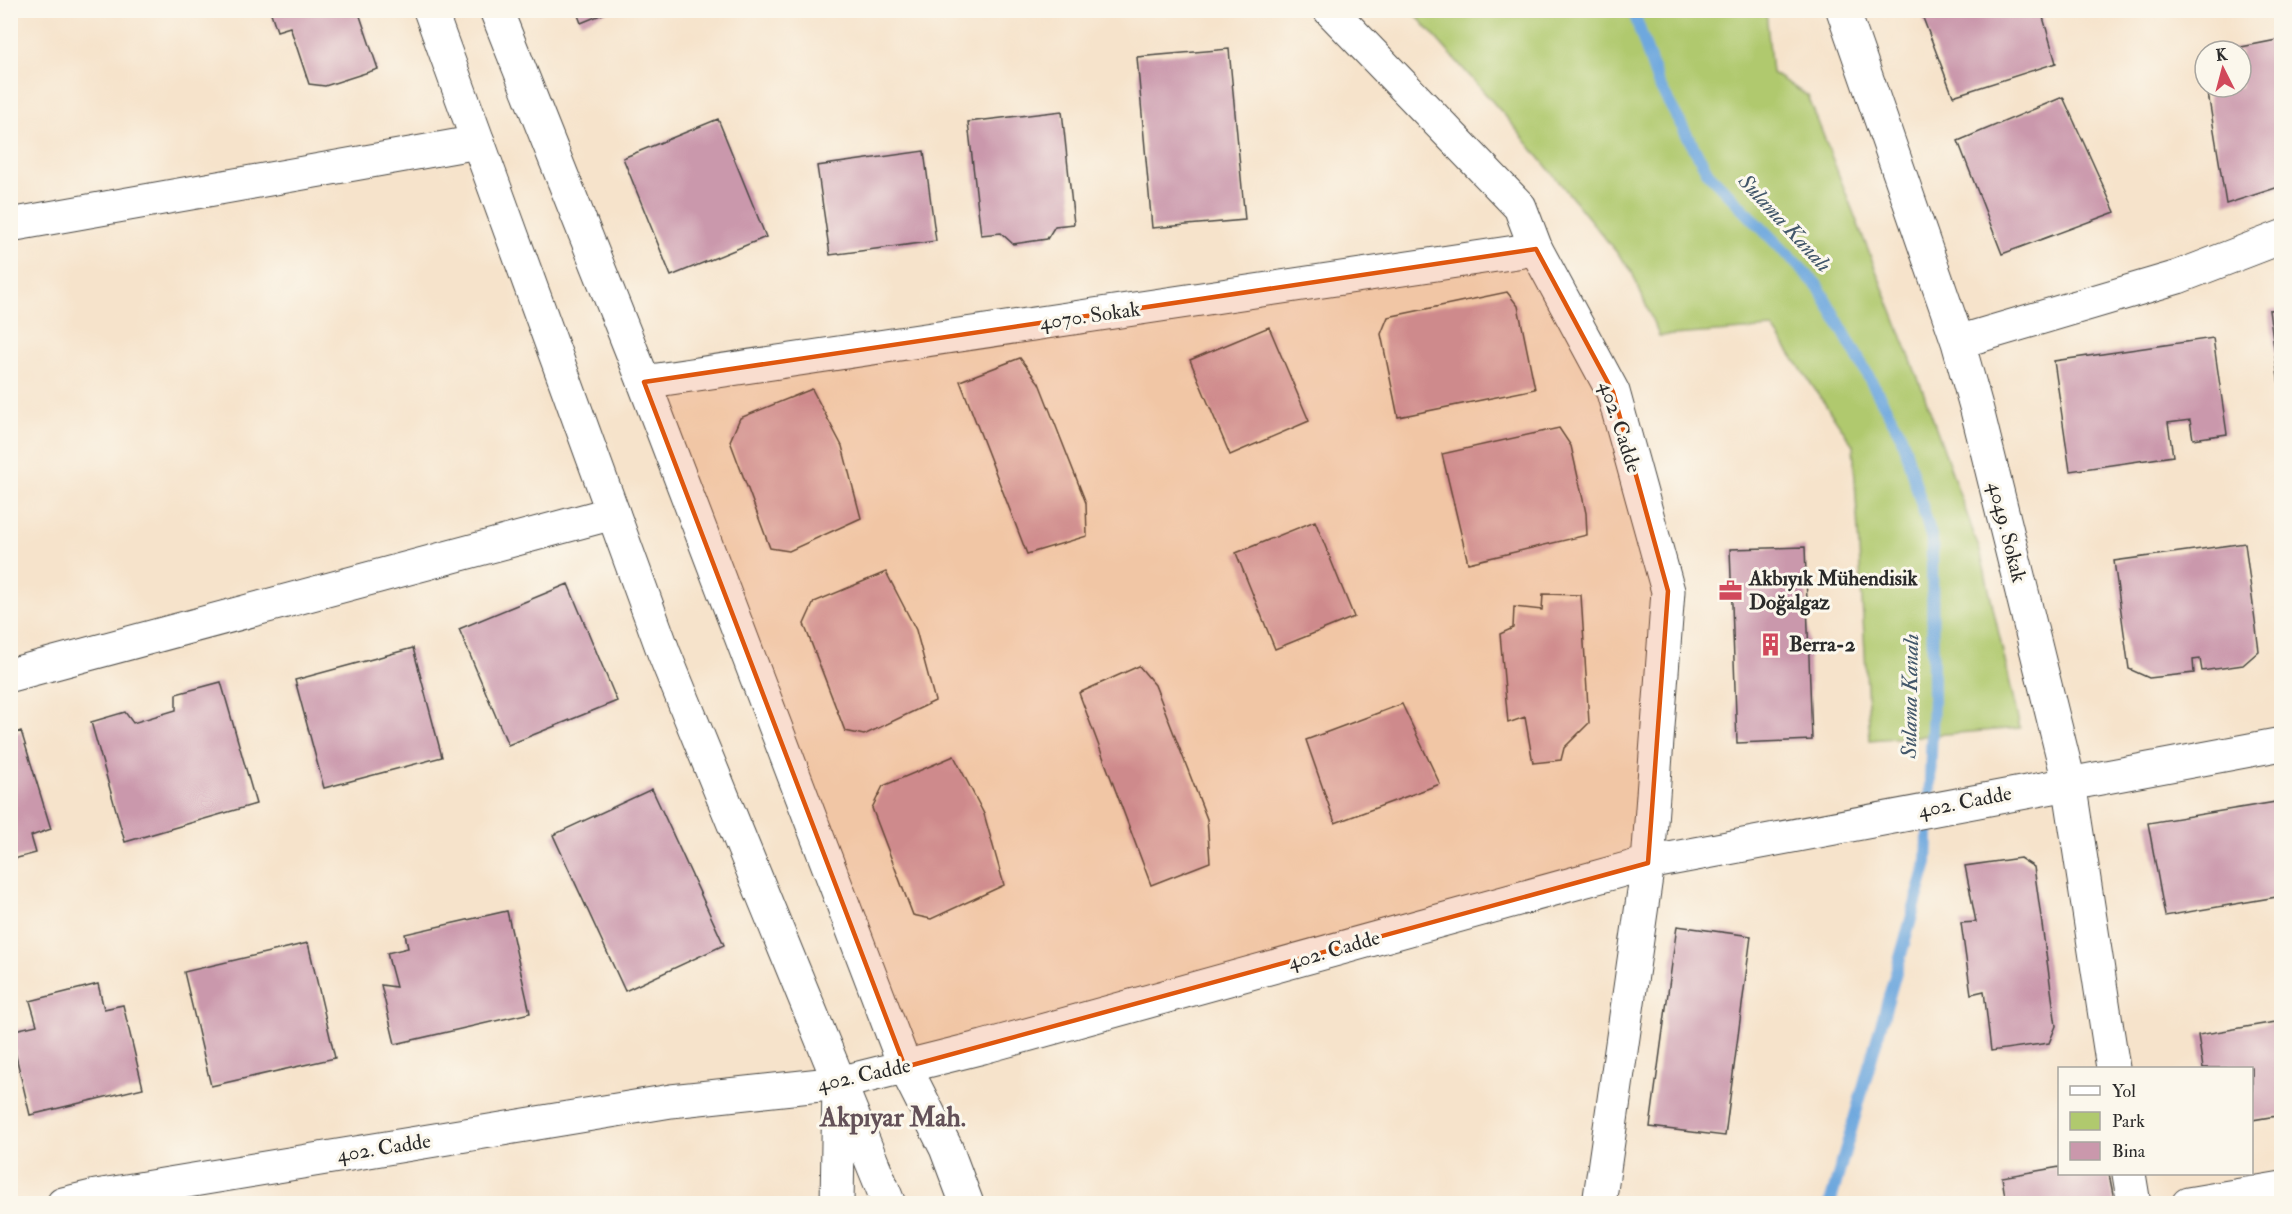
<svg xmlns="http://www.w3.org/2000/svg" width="2292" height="1214" font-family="'IM FELL Double Pica',serif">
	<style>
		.green { fill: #b0c96e; stroke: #6e7a4c; stroke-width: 1.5 }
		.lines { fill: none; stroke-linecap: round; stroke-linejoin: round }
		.stream { stroke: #6ea8de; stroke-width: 12 }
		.building { fill: #ca98ac }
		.street-casing { stroke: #494743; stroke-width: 35 }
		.secondary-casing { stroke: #494743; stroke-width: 35 }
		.street { stroke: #fff; stroke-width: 33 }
		.secondary { stroke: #fff; stroke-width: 33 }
		.marked { fill: #df570e; fill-opacity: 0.2; stroke: #df570e; stroke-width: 4.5; stroke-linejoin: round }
		.labels { text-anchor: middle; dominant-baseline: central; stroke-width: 6; stroke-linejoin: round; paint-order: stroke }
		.street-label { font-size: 21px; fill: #2b2b2b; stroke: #fbf7ec }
		.poi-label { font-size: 21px; font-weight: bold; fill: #2b2b2b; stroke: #fbf7ec; text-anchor: start }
		.water-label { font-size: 22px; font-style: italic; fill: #42576a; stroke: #fbf7ec }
		.district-label { font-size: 27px; font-weight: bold; fill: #635158; stroke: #fbf7ec }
	</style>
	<rect width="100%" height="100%" fill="#fbf7ec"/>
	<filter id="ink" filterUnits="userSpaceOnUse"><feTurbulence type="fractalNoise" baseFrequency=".0167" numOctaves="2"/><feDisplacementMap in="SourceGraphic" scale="12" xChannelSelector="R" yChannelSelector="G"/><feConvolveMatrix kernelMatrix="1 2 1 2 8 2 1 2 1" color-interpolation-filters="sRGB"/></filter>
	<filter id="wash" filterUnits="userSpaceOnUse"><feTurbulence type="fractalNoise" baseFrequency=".008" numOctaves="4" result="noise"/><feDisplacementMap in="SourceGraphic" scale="24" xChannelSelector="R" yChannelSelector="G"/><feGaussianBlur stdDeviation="1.35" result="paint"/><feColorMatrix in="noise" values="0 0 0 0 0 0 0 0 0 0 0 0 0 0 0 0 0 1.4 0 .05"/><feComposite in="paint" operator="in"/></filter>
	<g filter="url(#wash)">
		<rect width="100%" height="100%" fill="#f6e3cb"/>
		<!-- green -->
		<path class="green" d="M 1412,11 L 1766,11 L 1772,73 L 1808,96 L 1923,391 L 1981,554 L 2020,728 L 1870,740 L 1853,445 L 1773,328 L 1659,336 L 1631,270 L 1507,118 Z"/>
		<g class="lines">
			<!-- stream -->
			<path class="stream" d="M 1633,10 L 1658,83 L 1708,173 L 1818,286 L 1901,435 L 1932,539 L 1933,700 L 1927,863 L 1830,1204"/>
		</g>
		<g id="blocks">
			<!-- building -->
			<path class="building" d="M 270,10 L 358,10 L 378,69 L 325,86 L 309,84 L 290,27 L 277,31 Z
				M 576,10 L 610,10 L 610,11 L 581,23 Z
				M 1920,10 L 2041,10 L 2056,63 L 1953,96 Z
				M 2282,39 L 2282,186 L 2226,204 L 2207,87 L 2241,87 L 2241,51 L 2226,50 Z
				M 1229,49 L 1245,220 L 1152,228 L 1137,57 Z
				M 2063,97 L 2115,212 L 2002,254 L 1958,141 Z
				M 1062,111 L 1074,224 L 1055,226 L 1047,239 L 1013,244 L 1001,233 L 981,235 L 968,122 Z
				M 718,119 L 766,237 L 671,276 L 623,158 Z
				M 924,151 L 936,241 L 830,255 L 817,166 Z
				M 1507,292 L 1518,306 L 1535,389 L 1398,417 L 1381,334 L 1388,317 Z
				M 2282,309 L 2282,393 L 2280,393 L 2269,310 Z
				M 1269,327 L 1309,421 L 1230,455 L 1190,360 Z
				M 2213,338 L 2227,434 L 2193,439 L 2190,420 L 2168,423 L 2173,456 L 2070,471 L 2054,361 Z
				M 1020,358 L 1039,383 L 1086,503 L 1087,536 L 1027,554 L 960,381 Z
				M 812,389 L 842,446 L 861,518 L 789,551 L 770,548 L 730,441 L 740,418 Z
				M 1559,428 L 1571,446 L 1586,513 L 1587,535 L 1468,563 L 1442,454 Z
				M 1315,521 L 1354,617 L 1275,649 L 1236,553 Z
				M 2245,543 L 2259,651 L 2243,665 L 2202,671 L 2200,659 L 2193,660 L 2194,673 L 2149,678 L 2129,669 L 2114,561 Z
				M 1805,547 L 1812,740 L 1737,743 L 1730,549 Z
				M 886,572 L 916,630 L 935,701 L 864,735 L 845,731 L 804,624 L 814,602 Z
				M 568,584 L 617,701 L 508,745 L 459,629 Z
				M 1543,594 L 1581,595 L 1589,723 L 1564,748 L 1561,760 L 1533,763 L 1525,717 L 1508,723 L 1500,634 L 1513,628 L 1514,607 L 1542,610 Z
				M 413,648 L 442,757 L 324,788 L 295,680 Z
				M 1139,666 L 1155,685 L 1207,819 L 1210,862 L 1151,885 L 1079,693 Z
				M 221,682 L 256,804 L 125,842 L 91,722 L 125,712 L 133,723 L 176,710 L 176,694 Z
				M 1402,704 L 1440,784 L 1335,823 L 1306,740 Z
				M 21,731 L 51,829 L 31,836 L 36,853 L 10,860 L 10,735 Z
				M 954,756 L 984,814 L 1004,885 L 931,919 L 913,915 L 872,808 L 883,786 Z
				M 652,789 L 724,945 L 625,991 L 553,835 Z
				M 2282,801 L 2282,896 L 2165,916 L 2148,823 Z
				M 2020,858 L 2034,867 L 2056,1026 L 2049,1043 L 1991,1051 L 1984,991 L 1971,994 L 1961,923 L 1976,922 L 1965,866 Z
				M 507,911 L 530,1013 L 395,1044 L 381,985 L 396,987 L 387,953 L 408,948 L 405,934 Z
				M 1677,926 L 1751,936 L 1725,1136 L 1650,1127 Z
				M 308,943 L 335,1058 L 211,1086 L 184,972 Z
				M 98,984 L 104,1009 L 123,1005 L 143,1088 L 30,1115 L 10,1031 L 37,1025 L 30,1001 Z
				M 2282,1021 L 2282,1115 L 2252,1120 L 2252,1068 L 2203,1068 L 2198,1035 Z
				M 2060,1167 L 2060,1174 L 2109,1174 L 2115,1204 L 2006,1204 L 2002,1177 Z"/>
		</g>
	</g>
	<g filter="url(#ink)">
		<use href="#blocks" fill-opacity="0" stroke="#494743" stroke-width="1.5"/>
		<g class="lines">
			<defs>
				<path id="street" d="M 1843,10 L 1958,342 L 1977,410 L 2069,782 L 2113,1068
					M 10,225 L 478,142
					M 1958,342 L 2178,277 L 2282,237
					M 644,382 L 1536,249
					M 10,675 L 613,513
					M 2129,1174 L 2134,1204
					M 837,1204 L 839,1083
					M 2188,1204 L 2282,1188"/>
				<path id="secondary" d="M 430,10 L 664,653 L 889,1204
					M 496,10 L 644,382 L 905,1067 L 946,1148 L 967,1204
					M 1330,10 L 1520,207 L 1536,249 L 1613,392 L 1668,591 L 1648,863 L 1599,1204
					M 63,1204 L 96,1196 L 671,1101 L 839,1083 L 983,1047 L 1648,863 L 2282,744"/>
			</defs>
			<!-- street casing -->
			<use href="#street" class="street-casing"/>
			<!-- secondary casing -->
			<use href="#secondary" class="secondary-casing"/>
			<!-- street -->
			<use href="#street" class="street"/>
			<!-- secondary -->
			<use href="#secondary" class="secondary"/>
		</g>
	</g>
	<!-- marked area -->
	<path class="marked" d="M 1536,249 L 1613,392 L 1668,591 L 1648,863 L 905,1067 L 644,382 Z"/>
	<!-- icons -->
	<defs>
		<symbol id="office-bare" viewBox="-9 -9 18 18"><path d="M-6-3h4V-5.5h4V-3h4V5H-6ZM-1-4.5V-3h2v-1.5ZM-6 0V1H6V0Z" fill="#d1495b" stroke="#fbf7ec" stroke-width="2.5" paint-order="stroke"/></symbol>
		<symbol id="building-bare" viewBox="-9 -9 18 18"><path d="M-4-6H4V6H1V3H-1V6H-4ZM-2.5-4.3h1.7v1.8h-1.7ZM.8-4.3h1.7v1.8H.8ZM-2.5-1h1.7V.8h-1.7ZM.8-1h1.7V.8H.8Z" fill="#d1495b" stroke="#fbf7ec" stroke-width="2.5" paint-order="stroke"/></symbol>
	</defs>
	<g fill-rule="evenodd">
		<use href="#office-bare" x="1714" y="574" width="33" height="33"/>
		<use href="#building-bare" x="1754" y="628" width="33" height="33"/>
	</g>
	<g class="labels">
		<!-- street labels -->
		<g class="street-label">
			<text transform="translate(1090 316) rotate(-8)">4070. Sokak</text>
			<text transform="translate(1620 427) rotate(72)">402. Cadde</text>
			<text transform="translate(2007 532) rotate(76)">4049. Sokak</text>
			<text transform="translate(1965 802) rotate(-11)">402. Cadde</text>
			<text transform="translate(1334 950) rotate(-16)">402. Cadde</text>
			<text transform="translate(864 1075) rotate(-12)">402. Cadde</text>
			<text transform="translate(384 1148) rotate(-9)">402. Cadde</text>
		</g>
		<!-- poi labels -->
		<g class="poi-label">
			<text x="1749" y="578">Akbıyık Mühendisik<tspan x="1749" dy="24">Doğalgaz</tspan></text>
			<text x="1789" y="644">Berra-2</text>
		</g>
		<!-- water labels -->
		<g class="water-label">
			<text transform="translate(1785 223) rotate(47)">Sulama Kanalı</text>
			<text transform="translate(1910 696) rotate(-89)">Sulama Kanalı</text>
		</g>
		<!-- district labels -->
		<g class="district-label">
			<text x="893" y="1117">Akpıyar Mah.</text>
		</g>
	</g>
	<!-- margin -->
	<rect width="2292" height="1214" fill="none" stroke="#fbf7ec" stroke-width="36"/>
	<!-- legend -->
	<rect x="2058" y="1067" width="195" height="108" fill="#fbf7ec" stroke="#a8a59f" stroke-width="1.5"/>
	<rect x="2070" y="1086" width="30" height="9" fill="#ffffff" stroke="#a8a59f" stroke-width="1.5"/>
	<text x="2112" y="1097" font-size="18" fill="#2b2b2b">Yol</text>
	<rect x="2070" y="1112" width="30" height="18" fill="#b0c96e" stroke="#a8a59f" stroke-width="1.5"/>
	<text x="2112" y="1127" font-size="18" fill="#2b2b2b">Park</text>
	<rect x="2070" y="1142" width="30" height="18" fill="#ca98ac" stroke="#a8a59f" stroke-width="1.5"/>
	<text x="2112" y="1157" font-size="18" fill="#2b2b2b">Bina</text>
	<!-- north arrow -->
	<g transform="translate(2223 69) rotate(354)"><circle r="28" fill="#fbf7ec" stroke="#a8a59f" stroke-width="1.5"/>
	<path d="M0-4.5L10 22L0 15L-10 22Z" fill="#d1495b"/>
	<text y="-9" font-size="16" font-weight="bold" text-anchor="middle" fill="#2b2b2b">K</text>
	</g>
</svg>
